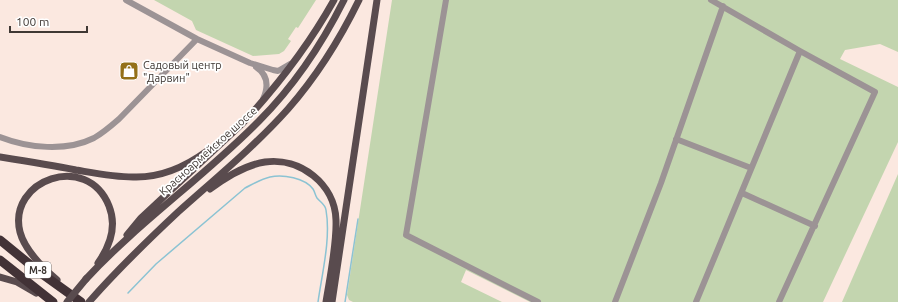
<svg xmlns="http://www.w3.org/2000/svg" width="898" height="302" font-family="Ubuntu,sans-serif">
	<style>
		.green { fill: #c3d5af }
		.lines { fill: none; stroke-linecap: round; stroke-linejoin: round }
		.stream { stroke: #8bc3d3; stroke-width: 1.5 }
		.minor { stroke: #9c9395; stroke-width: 6 }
		.major { stroke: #594b4e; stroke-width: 7 }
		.highway { stroke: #423236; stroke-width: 9 }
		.major-bridge { stroke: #594b4e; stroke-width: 7 }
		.labels { text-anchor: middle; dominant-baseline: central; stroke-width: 3.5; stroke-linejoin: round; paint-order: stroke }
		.shield { fill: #fff; stroke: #797471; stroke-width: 1 }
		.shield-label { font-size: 10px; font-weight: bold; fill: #3f3834 }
		.poi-label { font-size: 11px; fill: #3f3834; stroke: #fff; text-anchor: start }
		.street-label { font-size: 11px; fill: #3f3834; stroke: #fff }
	</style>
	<rect width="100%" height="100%" fill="#fbe8e0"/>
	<!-- green -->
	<path class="green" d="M 154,0 L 316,0 L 298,28 L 296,27 L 288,39 L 291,41 L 284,51 L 279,54 L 253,56 L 196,30 L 192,21 Z
		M 392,0 L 898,0 L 898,52 L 880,44 L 845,50 L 840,59 L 898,87 L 898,142 L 823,302 L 530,302 L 466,270 L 461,282 L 502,302 L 353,302 L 349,300 L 347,295 Z
		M 898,174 L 898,302 L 842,302 Z"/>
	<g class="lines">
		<!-- stream -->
		<path class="stream" d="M 128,293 L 156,264 L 245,188 C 253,184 261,179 270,177 C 283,174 305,178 313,189 C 315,192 315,195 317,198 C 320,202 325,204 326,210 C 331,238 322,274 318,302
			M 345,302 L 358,219"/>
		<!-- minor -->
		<path class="minor" d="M 126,0 L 197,39 L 250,63 L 273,70 L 278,71 L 290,64
			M 446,0 L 406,235 L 538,302
			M 711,0 L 800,51 L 875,92 L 779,302
			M 256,67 C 268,75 269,86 263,99
			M 0,137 C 28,148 66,152 94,138 C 103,133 111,126 119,119 L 197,39
			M 676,139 L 751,168
			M 742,193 L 815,226
			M 615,302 L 661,183 L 723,6
			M 696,302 L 800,51"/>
		<!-- major -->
		<path class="major" d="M 0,157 C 25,161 50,165 76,170 C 94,173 114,177 133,177 C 160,178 185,167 207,151
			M 210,189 C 226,177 245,165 265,162 C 300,157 335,184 336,220 C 337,244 330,277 326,302
			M 127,235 L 141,218 L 243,123 C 278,85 309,45 334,0
			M 0,277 L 17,282 L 36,293
			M 86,279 C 139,222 204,177 259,121 C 294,86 322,44 344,0
			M 57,280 C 43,268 25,251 20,232 C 7,180 87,151 109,206 C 117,226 110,246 98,263
			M 89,302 C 117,270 147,241 178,212 C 216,178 255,146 288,109 C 317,76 340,39 359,0
			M 332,302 L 377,0"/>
		<!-- highway -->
		<path class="highway" d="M 0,240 L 38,271 L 81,302
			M 0,260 L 53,302"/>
		<!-- major-bridge -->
		<path class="major-bridge" d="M 67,302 L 86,279"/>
	</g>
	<!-- icons -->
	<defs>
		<symbol id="shop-square" viewBox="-11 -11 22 22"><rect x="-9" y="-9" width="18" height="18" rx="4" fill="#947018" stroke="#fff"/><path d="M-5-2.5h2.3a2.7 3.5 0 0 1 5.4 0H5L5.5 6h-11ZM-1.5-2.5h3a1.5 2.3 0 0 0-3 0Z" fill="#fff"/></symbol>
	</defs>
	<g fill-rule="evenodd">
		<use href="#shop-square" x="118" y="60" width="22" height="22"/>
	</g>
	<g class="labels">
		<!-- shield labels -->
		<rect class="shield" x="25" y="262" width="26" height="16" rx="3"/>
		<g class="shield-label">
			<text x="38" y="270">М-8</text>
		</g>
		<!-- poi labels -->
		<g class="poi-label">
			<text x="143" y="65">Садовый центр<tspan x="143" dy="13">"Дарвин"</tspan></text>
		</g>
		<!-- street labels -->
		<g class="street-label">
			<text transform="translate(208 151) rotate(-42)">Красноармейское шоссе</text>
		</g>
	</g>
	<!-- scale -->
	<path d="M10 26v6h77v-6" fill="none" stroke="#3f3834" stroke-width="2"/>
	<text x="16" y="26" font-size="12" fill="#3f3834" stroke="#ffffff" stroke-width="3" paint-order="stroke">100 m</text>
</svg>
